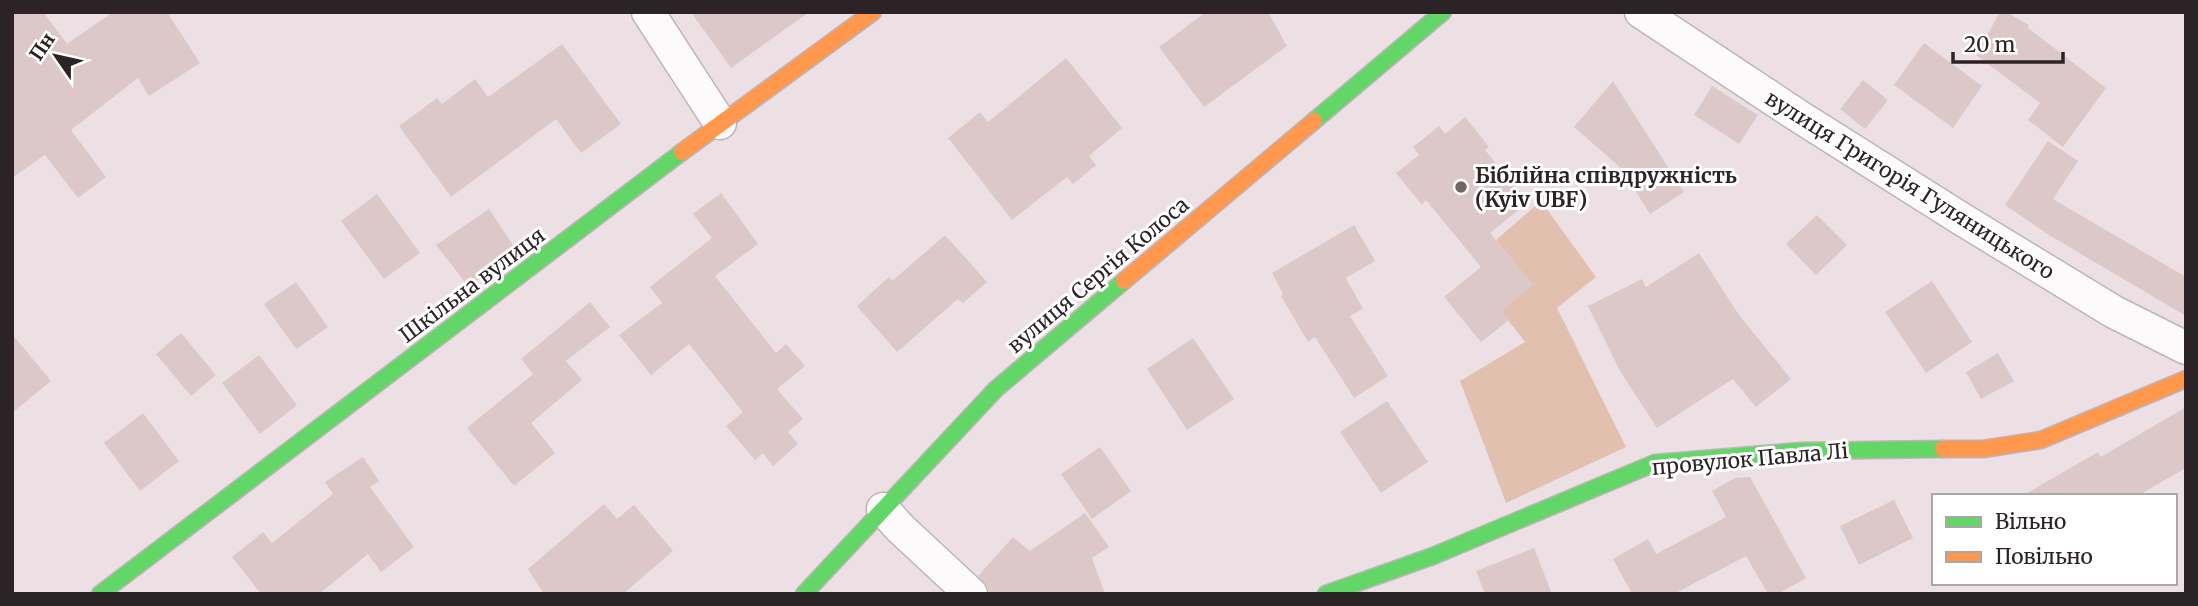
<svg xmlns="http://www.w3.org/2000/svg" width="2198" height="606" font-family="Merriweather,serif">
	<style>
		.green { fill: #e2c0af }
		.building { fill: #dcc8c8 }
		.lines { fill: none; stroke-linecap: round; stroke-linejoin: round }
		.street-casing { stroke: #beb4b7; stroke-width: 35 }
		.fast-casing { stroke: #beb4b7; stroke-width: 19 }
		.slow-casing { stroke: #beb4b7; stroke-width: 19 }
		.street { stroke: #fcfafb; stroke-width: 32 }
		.fast { stroke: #63d668; stroke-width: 16 }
		.slow { stroke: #ff974d; stroke-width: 16 }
		.poi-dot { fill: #706568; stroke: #fff; stroke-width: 2.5 }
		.labels { text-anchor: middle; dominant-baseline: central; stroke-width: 6; stroke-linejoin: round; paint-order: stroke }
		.poi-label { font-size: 21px; font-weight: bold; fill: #2c2326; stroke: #fff; text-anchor: start }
		.street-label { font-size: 21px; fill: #2c2326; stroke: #fff }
	</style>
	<rect width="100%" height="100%" fill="#ede0e4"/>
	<!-- green -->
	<path class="green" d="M 1541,201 L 1596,277 L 1557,308 L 1626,447 L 1506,503 L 1460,381 L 1525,342 L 1501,311 L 1532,284 L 1496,240 Z"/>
	<!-- building -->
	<path class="building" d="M 12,12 L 43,12 L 67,44 L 113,12 L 167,12 L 200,63 L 149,96 L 138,78 L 71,130 L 106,177 L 78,198 L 45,155 L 12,178 Z
		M 691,12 L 809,12 L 731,68 Z
		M 1206,12 L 1268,12 L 1287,46 L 1204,107 L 1159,47 Z
		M 2000,12 L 2006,12 L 2029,25 L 2028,28 L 2106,88 L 2063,147 L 2028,120 L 2040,103 L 1976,55 Z
		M 1924,43 L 1982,86 L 1953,128 L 1894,85 Z
		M 562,44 L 621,124 L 581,153 L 556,119 L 451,197 L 399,126 L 437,98 L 442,104 L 475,79 L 488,97 Z
		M 1066,58 L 1122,128 L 1089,156 L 1096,165 L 1073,184 L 1067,177 L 1012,220 L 948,138 L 980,112 L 988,122 Z
		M 1863,80 L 1888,100 L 1865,129 L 1840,109 Z
		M 1613,81 L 1684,192 L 1650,214 L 1621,168 L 1574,127 Z
		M 1712,86 L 1758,115 L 1739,144 L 1694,115 Z
		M 1465,117 L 1489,147 L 1485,150 L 1528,202 L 1490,233 L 1533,285 L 1501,311 L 1509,320 L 1481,342 L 1444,297 L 1481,267 L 1426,200 L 1422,205 L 1396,173 L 1419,155 L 1413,147 L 1439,126 L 1445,134 Z
		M 2048,141 L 2078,161 L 2053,199 L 2186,277 L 2186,316 L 2049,235 L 2005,205 Z
		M 721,193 L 758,244 L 715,276 L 776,353 L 786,344 L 805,366 L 777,389 L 803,419 L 788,432 L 798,444 L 773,466 L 763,453 L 755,460 L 726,426 L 743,412 L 689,344 L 651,375 L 619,335 L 662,303 L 650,287 L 712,238 L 693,214 Z
		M 377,194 L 420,253 L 384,279 L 341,221 Z
		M 489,209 L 515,248 L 494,262 L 497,265 L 469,287 L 436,245 Z
		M 1817,215 L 1847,245 L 1816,275 L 1786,244 Z
		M 1354,225 L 1375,261 L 1346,278 L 1363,309 L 1350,316 L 1388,376 L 1354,398 L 1315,337 L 1308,342 L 1281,296 L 1283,294 L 1272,273 Z
		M 945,235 L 987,282 L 963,303 L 958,299 L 897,352 L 857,306 L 889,277 L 892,281 Z
		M 1699,253 L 1739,315 L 1791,379 L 1756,407 L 1733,379 L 1657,428 L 1620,371 L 1588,306 L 1642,279 L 1646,287 Z
		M 1932,281 L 1972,342 L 1926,373 L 1885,312 Z
		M 296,282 L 328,327 L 296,349 L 264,304 Z
		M 590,302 L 610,327 L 566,361 L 582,380 L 531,423 L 555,453 L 514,486 L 467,428 L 533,374 L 521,359 Z
		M 181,333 L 216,375 L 191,396 L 156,354 Z
		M 12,334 L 51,381 L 12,413 Z
		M 1193,338 L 1234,399 L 1187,430 L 1147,369 Z
		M 1998,353 L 2014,381 L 1981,399 L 1966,372 Z
		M 259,355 L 297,405 L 260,434 L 222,383 Z
		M 1387,401 L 1428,462 L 1381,493 L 1340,432 Z
		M 2186,407 L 2186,468 L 2137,496 L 2022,496 L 2098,452 L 2101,457 Z
		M 143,413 L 179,461 L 140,491 L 104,443 Z
		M 1100,447 L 1131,491 L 1092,519 L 1061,474 Z
		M 363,457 L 379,481 L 370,487 L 414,547 L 381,572 L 368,554 L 319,594 L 261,594 L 232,557 L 263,532 L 272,543 L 333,494 L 325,482 Z
		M 1750,477 L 1806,578 L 1778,594 L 1768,594 L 1746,556 L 1674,594 L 1632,594 L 1613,559 L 1648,539 L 1656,554 L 1726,517 L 1712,491 L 1735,478 Z
		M 1894,500 L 1913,538 L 1859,565 L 1840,526 Z
		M 604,504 L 617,519 L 634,505 L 673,551 L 623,594 L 544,594 L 528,569 Z
		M 1085,513 L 1109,547 L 1092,558 L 1105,594 L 989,594 L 988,588 L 978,576 L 1013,537 L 1030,551 Z
		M 1534,548 L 1552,594 L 1485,594 L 1476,571 Z"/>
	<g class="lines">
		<defs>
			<path id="street" d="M 648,12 L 720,123
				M 1641,12 L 1800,117 L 1960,218 L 2114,312 L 2186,348
				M 883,509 L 900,528 L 971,594"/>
			<path id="fast" d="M 1314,121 L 1443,12
				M 100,594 L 682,152
				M 804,594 L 996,389 L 1124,281
				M 1326,594 L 1433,556 L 1655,463 L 1801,451 L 1943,449"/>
			<path id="slow" d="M 682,152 L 873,12
				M 1124,281 L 1314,121
				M 1943,449 L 1983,449 L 2041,440 L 2186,379"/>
		</defs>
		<!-- street casing -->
		<use href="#street" class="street-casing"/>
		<!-- fast casing -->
		<use href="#fast" class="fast-casing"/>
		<!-- slow casing -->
		<use href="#slow" class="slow-casing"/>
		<!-- street -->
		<use href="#street" class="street"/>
		<!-- fast -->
		<use href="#fast" class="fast"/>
		<!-- slow -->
		<use href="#slow" class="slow"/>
	</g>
	<!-- markers -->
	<circle class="poi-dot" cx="1461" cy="187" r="7"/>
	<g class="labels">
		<!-- poi labels -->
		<g class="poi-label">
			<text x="1475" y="175">Біблійна співдружність<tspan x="1475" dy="24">(Kyiv UBF)</tspan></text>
		</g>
		<!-- street labels -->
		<g class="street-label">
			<text transform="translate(1910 185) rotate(32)">вулиця Григорія Гуляницького</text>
			<text transform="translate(1098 275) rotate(-40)">вулиця Сергія Колоса</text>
			<text transform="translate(472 285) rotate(-37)">Шкільна вулиця</text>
			<text transform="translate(1750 459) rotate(-5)">провулок Павла Лі</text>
		</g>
	</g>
	<!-- border -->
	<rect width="2198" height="606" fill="none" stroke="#2c2326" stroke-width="28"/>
	<!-- legend -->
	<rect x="1932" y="494" width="245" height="91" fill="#ffffff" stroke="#aba7a8" stroke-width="2"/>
	<rect x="1946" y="517" width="35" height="10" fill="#63d668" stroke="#aba7a8" stroke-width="2"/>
	<text x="1995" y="529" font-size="21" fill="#2c2326">Вільно</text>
	<rect x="1946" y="552" width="35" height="10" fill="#ff974d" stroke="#aba7a8" stroke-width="2"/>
	<text x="1995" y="564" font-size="21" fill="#2c2326">Повільно</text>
	<!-- north arrow -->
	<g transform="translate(56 56) rotate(304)" stroke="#ffffff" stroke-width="5" paint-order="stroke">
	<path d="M0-5L12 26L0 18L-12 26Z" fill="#2c2326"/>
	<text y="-10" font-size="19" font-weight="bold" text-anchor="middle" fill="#2c2326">Пн</text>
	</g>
	<!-- scale -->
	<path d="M1953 52v10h110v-10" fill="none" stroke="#2c2326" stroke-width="3.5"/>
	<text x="1964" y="52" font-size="21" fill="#2c2326" stroke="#ffffff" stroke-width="5" paint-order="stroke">20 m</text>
</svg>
